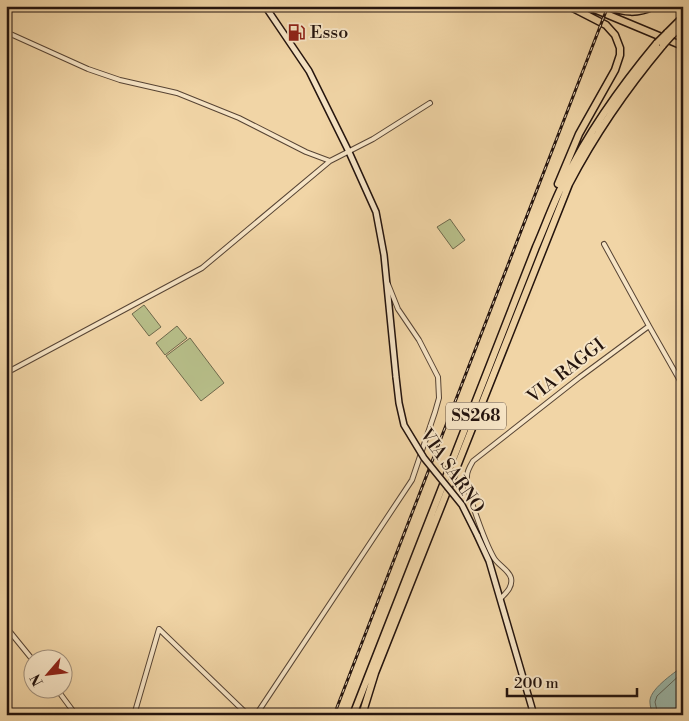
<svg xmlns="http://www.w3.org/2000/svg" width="689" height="721" font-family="'Libre Bodoni',serif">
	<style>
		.green { fill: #b7be89; stroke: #6e694c }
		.water { fill: #9bb8aa; stroke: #6b766c }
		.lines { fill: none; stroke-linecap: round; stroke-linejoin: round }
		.shore { stroke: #60665c; stroke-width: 1 }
		.street-casing { stroke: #574434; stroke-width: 6 }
		.secondary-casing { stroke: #24140e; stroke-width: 8 }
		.highway-casing { stroke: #24140e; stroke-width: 9 }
		.street { stroke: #f6e4c5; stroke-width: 4 }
		.secondary { stroke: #f6e4c5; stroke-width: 5 }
		.highway { stroke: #f1d5a6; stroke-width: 6 }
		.rail-casing { stroke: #24140e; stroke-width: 3 }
		.rail { stroke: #f6e4c5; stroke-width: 1; stroke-dasharray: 4; stroke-linecap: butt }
		.secondary-bridge-casing { stroke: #24140e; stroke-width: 8; stroke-linecap: butt }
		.highway-bridge-casing { stroke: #24140e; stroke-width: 9; stroke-linecap: butt }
		.secondary-bridge { stroke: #f6e4c5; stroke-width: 5 }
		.highway-bridge { stroke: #f1d5a6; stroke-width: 6 }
		.labels { text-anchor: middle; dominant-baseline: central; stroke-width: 4; stroke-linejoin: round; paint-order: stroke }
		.shield { fill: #f6e4c5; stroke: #635245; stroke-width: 1 }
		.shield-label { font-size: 16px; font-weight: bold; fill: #24140e }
		.poi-label { font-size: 18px; fill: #24140e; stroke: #f6e4c5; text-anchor: start }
		.street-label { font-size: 18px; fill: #24140e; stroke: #f6e4c5 }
	</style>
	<rect width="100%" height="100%" fill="#f1d5a6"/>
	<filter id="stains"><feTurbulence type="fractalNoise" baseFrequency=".004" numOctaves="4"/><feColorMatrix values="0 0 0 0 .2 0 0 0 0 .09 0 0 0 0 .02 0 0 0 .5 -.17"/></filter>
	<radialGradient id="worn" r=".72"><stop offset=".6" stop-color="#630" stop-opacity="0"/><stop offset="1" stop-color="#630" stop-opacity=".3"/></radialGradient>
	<!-- green -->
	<path class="green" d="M 450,219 L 465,240 L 453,249 L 437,227 Z
		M 144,305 L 161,327 L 149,336 L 132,314 Z
		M 177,326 L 187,338 L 165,355 L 156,343 Z
		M 190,338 L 224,383 L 201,401 L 166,356 Z"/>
	<!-- water -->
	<path class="water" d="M 683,666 L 683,715 L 653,715 C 652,711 650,707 650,703 C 648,690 673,674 683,666 Z"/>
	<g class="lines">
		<!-- shore -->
		<path class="shore" d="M 658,715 L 655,702 L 657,696 L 683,672"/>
		<defs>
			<path id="street" d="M 6,32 L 88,69 L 120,80 L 177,93 L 239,118 L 306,152 L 330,161
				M 604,244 L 649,326
				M 6,373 L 202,268 L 330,161 L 373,139 L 430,103
				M 501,598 C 506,593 513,587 511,578 C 509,570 498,565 494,558 C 486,544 465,490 467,476 C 467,471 470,466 473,461 L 580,377 L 649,326 L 683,386
				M 6,627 L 32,659
				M 56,688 L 76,715
				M 134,715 L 159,629 L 248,715
				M 256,715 L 412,480 L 435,412 L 439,398 L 438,377 L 419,340 L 398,309 L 388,284"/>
			<path id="secondary" d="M 265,6 L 309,71 L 349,152 L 376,212 L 384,255 L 396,377
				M 477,535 L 489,561 L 534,715"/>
			<path id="highway" d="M 587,6 L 683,46
				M 608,6 C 624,13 638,14 654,6
				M 667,33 L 683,17
				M 672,35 L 683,25
				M 558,184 L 579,134 L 615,70 L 620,55 L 620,48 L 615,35 L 606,25 L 569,6
				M 353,715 L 536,247 C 546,224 554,201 565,180 C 589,131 622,85 657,43
				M 362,715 L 375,673 L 569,184 C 595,134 627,88 663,45"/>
		</defs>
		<!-- street casing -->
		<use href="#street" class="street-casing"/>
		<!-- secondary casing -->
		<use href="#secondary" class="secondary-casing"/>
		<!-- highway casing -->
		<use href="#highway" class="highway-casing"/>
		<!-- street -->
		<use href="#street" class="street"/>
		<!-- secondary -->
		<use href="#secondary" class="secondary"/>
		<!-- highway -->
		<use href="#highway" class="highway"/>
		<defs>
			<path id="rail" d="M 334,715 L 608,6"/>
		</defs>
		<!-- rail casing -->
		<use href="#rail" class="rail-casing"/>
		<!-- rail -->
		<use href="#rail" class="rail"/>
		<defs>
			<path id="secondary-bridge" d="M 396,377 L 399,403 L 404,425 L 424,458 L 462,505 L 477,535"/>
			<path id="highway-bridge" d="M 657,43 L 667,33
				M 663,45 L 672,35"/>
		</defs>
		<!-- secondary-bridge casing -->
		<use href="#secondary-bridge" class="secondary-bridge-casing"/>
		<!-- highway-bridge casing -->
		<use href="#highway-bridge" class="highway-bridge-casing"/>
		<!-- secondary-bridge -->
		<use href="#secondary-bridge" class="secondary-bridge"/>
		<!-- highway-bridge -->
		<use href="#highway-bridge" class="highway-bridge"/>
	</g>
	<!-- icons -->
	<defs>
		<symbol id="fuel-bare" viewBox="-9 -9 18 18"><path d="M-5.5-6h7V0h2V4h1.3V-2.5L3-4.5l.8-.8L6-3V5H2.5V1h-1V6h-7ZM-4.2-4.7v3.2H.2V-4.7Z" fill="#8f2418" stroke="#f6e4c5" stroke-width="2.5" paint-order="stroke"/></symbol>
	</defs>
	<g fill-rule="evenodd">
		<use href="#fuel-bare" x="284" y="20" width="25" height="25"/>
	</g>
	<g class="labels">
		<!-- shield labels -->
		<rect class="shield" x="446" y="402.5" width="60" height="27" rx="4"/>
		<g class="shield-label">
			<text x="476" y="416">SS268</text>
		</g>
		<!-- poi labels -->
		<g class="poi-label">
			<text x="310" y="32">Esso</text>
		</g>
		<!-- street labels -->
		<g class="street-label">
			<text transform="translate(566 371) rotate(-38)">VIA RAGGI</text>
			<text transform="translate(452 471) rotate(55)">VIA SARNO</text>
		</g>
	</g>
	<!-- margin -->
	<rect width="689" height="721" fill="none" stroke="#f1d5a6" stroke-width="25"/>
	<rect x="8" y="8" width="674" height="706" fill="none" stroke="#24140e" stroke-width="2.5"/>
	<rect x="12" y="12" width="664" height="696" fill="none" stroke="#24140e"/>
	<!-- north arrow -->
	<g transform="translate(48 674) rotate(242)"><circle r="24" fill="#f6e4c5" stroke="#a2917c"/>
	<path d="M0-4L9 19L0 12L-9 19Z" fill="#8f2418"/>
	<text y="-8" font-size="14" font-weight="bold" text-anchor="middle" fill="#24140e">N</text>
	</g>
	<!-- scale -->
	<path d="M507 688v8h130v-8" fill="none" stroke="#24140e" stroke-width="2.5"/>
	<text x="514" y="688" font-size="15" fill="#24140e" stroke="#f6e4c5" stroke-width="4" paint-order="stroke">200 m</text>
	<rect width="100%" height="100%" filter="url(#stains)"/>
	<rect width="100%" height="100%" fill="url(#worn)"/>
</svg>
